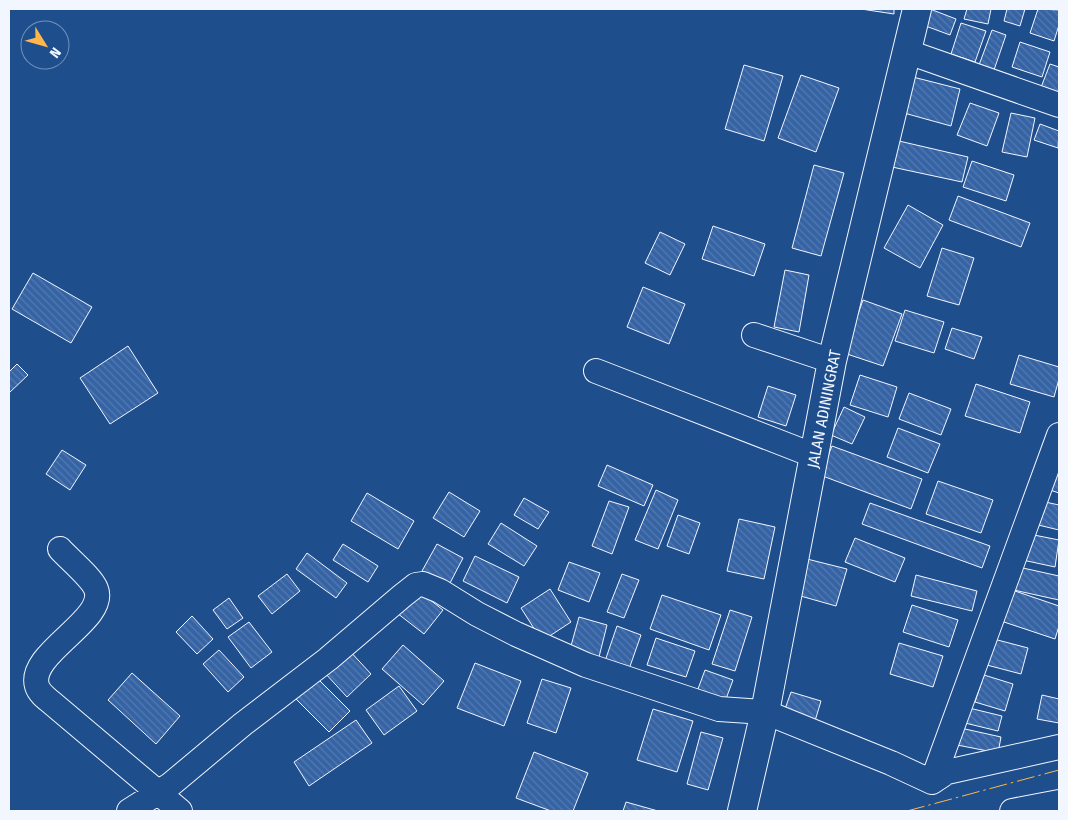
<svg xmlns="http://www.w3.org/2000/svg" width="1068" height="820" font-family="'Fira Sans Condensed',sans-serif">
	<style>
		.building { fill: url(#building-back-hatch); stroke: #f2f6ff }
		.lines { fill: none; stroke-linecap: round; stroke-linejoin: round }
		.minor-casing { stroke: #f2f6ff; stroke-width: 26 }
		.tertiary-casing { stroke: #f2f6ff; stroke-width: 30 }
		.minor { stroke: #1f4e8c; stroke-width: 24 }
		.tertiary { stroke: #1f4e8c; stroke-width: 28 }
		.power { stroke: #ffb74d; stroke-width: 1; stroke-dasharray: 18 4 2.5 4; stroke-linecap: butt }
		.labels { text-anchor: middle; dominant-baseline: central; stroke-width: 4; stroke-linejoin: round; paint-order: stroke }
		.street-label { font-size: 16px; fill: #f2f6ff; stroke: #1f4e8c }
	</style>
	<defs>
		<pattern id="building-back-hatch" width="6" height="6" patternUnits="userSpaceOnUse" patternTransform="scale(1.25)"><rect width="6" height="6" fill="#3563a3"/><path d="M-1 5l2 2M0 0l6 6M5-1l2 2" fill="none" stroke="#537ab1"/></pattern>
	</defs>
	<rect width="100%" height="100%" fill="#1f4e8c"/>
	<!-- building -->
	<path class="building" d="M 861,9 L 894,9 L 894,14 Z
		M 930,9 L 956,19 L 950,35 L 923,25 Z
		M 967,9 L 991,9 L 988,24 L 964,19 Z
		M 1007,9 L 1025,9 L 1020,26 L 1004,21 Z
		M 1038,9 L 1059,10 L 1059,25 L 1054,41 L 1030,33 Z
		M 961,23 L 986,31 L 975,62 L 951,54 Z
		M 992,30 L 1006,35 L 994,70 L 979,65 Z
		M 1020,42 L 1050,52 L 1042,77 L 1012,67 Z
		M 1050,64 L 1059,67 L 1059,97 L 1040,90 Z
		M 744,65 L 783,76 L 764,141 L 725,129 Z
		M 801,75 L 839,88 L 816,152 L 778,138 Z
		M 913,77 L 960,89 L 951,126 L 904,113 Z
		M 970,103 L 999,113 L 987,146 L 957,135 Z
		M 1011,113 L 1035,118 L 1027,157 L 1002,152 Z
		M 1040,124 L 1059,131 L 1058,148 L 1034,140 Z
		M 899,141 L 968,157 L 962,182 L 892,167 Z
		M 972,161 L 1014,175 L 1006,201 L 963,187 Z
		M 814,165 L 844,173 L 821,256 L 792,248 Z
		M 958,196 L 1030,223 L 1021,247 L 949,220 Z
		M 908,205 L 943,225 L 920,268 L 884,248 Z
		M 713,226 L 765,244 L 754,276 L 702,259 Z
		M 660,232 L 685,244 L 670,275 L 645,263 Z
		M 942,248 L 974,258 L 959,305 L 927,296 Z
		M 785,270 L 809,275 L 799,332 L 774,327 Z
		M 33,273 L 92,307 L 71,343 L 12,309 Z
		M 643,287 L 685,304 L 669,344 L 627,327 Z
		M 863,300 L 902,314 L 883,366 L 844,353 Z
		M 905,310 L 944,322 L 934,353 L 895,341 Z
		M 952,328 L 982,337 L 974,359 L 945,349 Z
		M 128,346 L 158,393 L 110,424 L 80,378 Z
		M 1019,355 L 1059,367 L 1059,379 L 1054,397 L 1010,384 Z
		M 17,364 L 28,375 L 9,393 L 9,372 Z
		M 860,375 L 897,387 L 888,417 L 850,405 Z
		M 976,384 L 1030,402 L 1020,433 L 965,416 Z
		M 768,386 L 796,395 L 786,426 L 758,417 Z
		M 909,393 L 951,409 L 941,435 L 899,419 Z
		M 844,407 L 865,417 L 852,444 L 831,435 Z
		M 898,428 L 940,444 L 928,473 L 887,457 Z
		M 832,446 L 922,479 L 911,509 L 820,475 Z
		M 62,450 L 86,465 L 70,490 L 46,474 Z
		M 607,465 L 653,485 L 644,506 L 598,486 Z
		M 1059,468 L 1059,493 L 1050,490 Z
		M 938,481 L 993,500 L 981,533 L 926,514 Z
		M 656,490 L 678,500 L 658,549 L 635,540 Z
		M 449,492 L 480,511 L 464,537 L 433,518 Z
		M 367,493 L 414,521 L 398,549 L 351,521 Z
		M 524,498 L 549,512 L 538,529 L 514,515 Z
		M 1036,500 L 1059,505 L 1059,530 L 1030,523 Z
		M 609,501 L 629,507 L 612,554 L 592,546 Z
		M 870,503 L 990,546 L 982,568 L 862,524 Z
		M 678,515 L 700,523 L 689,554 L 667,546 Z
		M 739,519 L 775,527 L 764,579 L 727,571 Z
		M 501,523 L 537,546 L 524,566 L 488,544 Z
		M 1024,533 L 1059,540 L 1055,567 L 1018,559 Z
		M 855,538 L 905,558 L 895,582 L 845,562 Z
		M 343,544 L 378,566 L 368,582 L 333,560 Z
		M 437,544 L 463,558 L 449,585 L 422,571 Z
		M 307,553 L 347,583 L 336,598 L 296,569 Z
		M 475,556 L 519,577 L 507,603 L 463,581 Z
		M 807,559 L 847,569 L 836,606 L 797,595 Z
		M 569,562 L 600,573 L 589,602 L 558,590 Z
		M 1014,566 L 1059,576 L 1059,600 L 1009,589 Z
		M 287,574 L 300,591 L 272,614 L 258,596 Z
		M 622,574 L 639,580 L 624,618 L 607,612 Z
		M 916,575 L 977,591 L 972,611 L 911,596 Z
		M 416,589 L 443,610 L 424,634 L 397,613 Z
		M 550,589 L 571,622 L 542,641 L 521,608 Z
		M 1012,590 L 1059,606 L 1059,626 L 1055,639 L 1001,621 Z
		M 662,595 L 721,615 L 709,650 L 650,629 Z
		M 229,598 L 243,618 L 227,629 L 213,610 Z
		M 912,605 L 958,620 L 949,647 L 903,632 Z
		M 730,610 L 752,617 L 735,671 L 712,664 Z
		M 192,616 L 213,639 L 197,654 L 176,632 Z
		M 579,617 L 607,625 L 598,661 L 569,653 Z
		M 249,622 L 272,652 L 251,668 L 228,637 Z
		M 617,626 L 641,635 L 628,672 L 604,664 Z
		M 656,638 L 695,651 L 686,677 L 647,665 Z
		M 990,638 L 1028,648 L 1021,674 L 983,664 Z
		M 899,643 L 943,656 L 933,687 L 890,674 Z
		M 403,645 L 444,681 L 423,705 L 382,669 Z
		M 348,649 L 371,674 L 347,697 L 324,672 Z
		M 219,650 L 244,677 L 228,692 L 203,664 Z
		M 475,663 L 521,681 L 504,726 L 457,708 Z
		M 705,670 L 733,680 L 723,707 L 695,697 Z
		M 132,673 L 180,716 L 156,744 L 108,700 Z
		M 984,675 L 1013,684 L 1005,711 L 975,702 Z
		M 317,678 L 350,711 L 329,732 L 296,699 Z
		M 542,679 L 571,688 L 556,733 L 527,723 Z
		M 399,686 L 417,711 L 384,735 L 366,710 Z
		M 791,692 L 821,701 L 815,721 L 784,712 Z
		M 1042,695 L 1059,699 L 1059,723 L 1037,719 Z
		M 965,707 L 1002,716 L 998,731 L 961,722 Z
		M 653,709 L 693,721 L 677,772 L 637,760 Z
		M 356,720 L 372,743 L 309,786 L 294,762 Z
		M 956,727 L 1001,737 L 998,753 L 952,744 Z
		M 701,732 L 723,738 L 708,790 L 687,784 Z
		M 534,752 L 588,773 L 573,811 L 551,811 L 516,798 Z
		M 626,802 L 658,811 L 623,811 Z"/>
	<g class="lines">
		<defs>
			<path id="minor" d="M 908,52 L 1059,105
				M 754,335 L 832,361
				M 596,371 L 815,456
				M 60,549 C 69,559 92,578 96,589 C 108,620 27,653 37,686 C 39,693 46,698 52,703 L 180,811
				M 932,782 L 1059,435
				M 932,782 L 947,772 L 1059,747
				M 129,811 L 170,785 L 243,724 L 328,659 L 402,596 L 416,585 L 423,584 L 440,591 L 477,614 L 516,634 L 586,665 L 719,709 L 765,712 L 891,763 L 932,782
				M 1012,811 L 1059,802"/>
			<path id="tertiary" d="M 742,811 L 765,712 L 832,361 L 917,9"/>
		</defs>
		<!-- minor casing -->
		<use href="#minor" class="minor-casing"/>
		<!-- tertiary casing -->
		<use href="#tertiary" class="tertiary-casing"/>
		<!-- minor -->
		<use href="#minor" class="minor"/>
		<!-- tertiary -->
		<use href="#tertiary" class="tertiary"/>
		<!-- power -->
		<path class="power" d="M 907,811 L 1059,770"/>
	</g>
	<g class="labels">
		<!-- street labels -->
		<g class="street-label">
			<text transform="translate(824 409) rotate(-79)">JALAN ADININGRAT</text>
		</g>
	</g>
	<!-- border -->
	<rect width="1068" height="820" fill="none" stroke="#f2f6ff" stroke-width="20"/>
	<!-- north arrow -->
	<g transform="translate(45 45) rotate(127)"><circle r="24" fill="#1f4e8c" stroke="#7391ba"/>
	<path d="M0-4L9 19L0 12L-9 19Z" fill="#ffb74d"/>
	<text y="-8" font-size="14" font-weight="bold" text-anchor="middle" fill="#f2f6ff">N</text>
	</g>
</svg>
